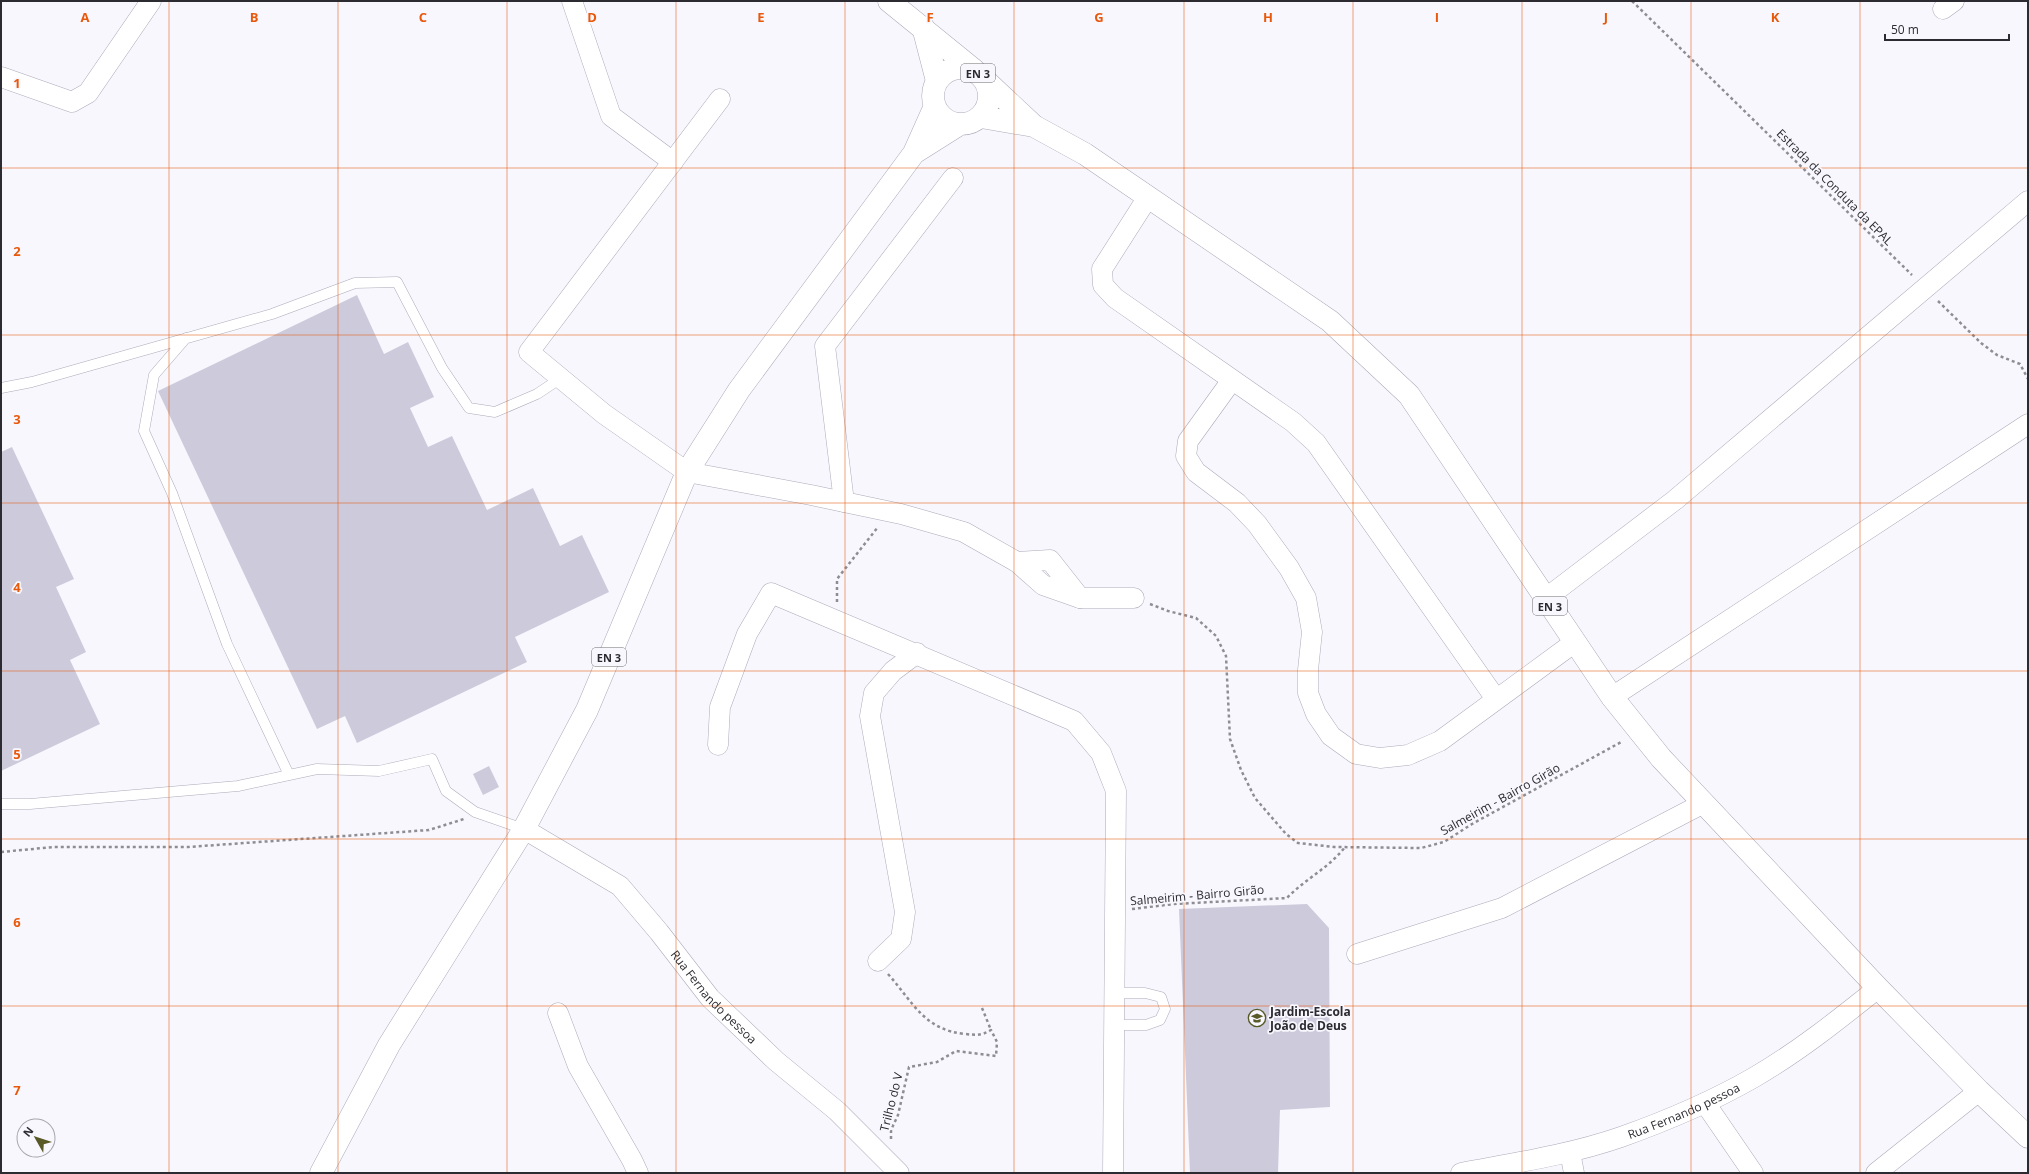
<svg xmlns="http://www.w3.org/2000/svg" width="2029" height="1174" font-family="'Open Sans',sans-serif">
	<style>
		.building { fill: #cdcbdb }
		.lines { fill: none; stroke-linecap: round; stroke-linejoin: round }
		.lane-casing { stroke: #acabba; stroke-width: 11 }
		.street-casing { stroke: #acabba; stroke-width: 21 }
		.primary-casing { stroke: #acabba; stroke-width: 23 }
		.path { stroke: #8e8d93; stroke-width: 2.5; stroke-dasharray: 3 3; stroke-linecap: butt }
		.lane { stroke: #fff; stroke-width: 10 }
		.street { stroke: #fff; stroke-width: 20 }
		.primary { stroke: #fff; stroke-width: 22 }
		.grid { fill: none; stroke: #e8590c; stroke-width: 1; stroke-opacity: 0.55 }
		.labels { text-anchor: middle; dominant-baseline: central; stroke-width: 3.5; stroke-linejoin: round; paint-order: stroke }
		.shield { fill: #f8f7fe; stroke: #69686e; stroke-width: 1 }
		.shield-label { font-size: 11px; font-weight: bold; fill: #2c2b31 }
		.street-label { font-size: 12px; fill: #2c2b31; stroke: #f8f7fe }
		.poi-label { font-size: 12px; font-weight: bold; fill: #2c2b31; stroke: #f8f7fe; text-anchor: start }
		.grid-label { font-size: 13px; text-anchor: middle; font-weight: bold; fill: #e8590c; stroke: #f8f7fe; stroke-width: 3.5; stroke-linejoin: round; paint-order: stroke }
	</style>
	<rect width="100%" height="100%" fill="#f8f7fe"/>
	<!-- building -->
	<path class="building" d="M 357,295 L 384,354 L 408,342 L 434,397 L 410,408 L 428,447 L 452,436 L 487,510 L 533,488 L 560,546 L 582,535 L 609,592 L 515,637 L 527,662 L 357,743 L 345,716 L 317,729 L 158,391 Z
		M 12,447 L 74,579 L 56,587 L 86,652 L 70,660 L 100,724 L 1,771 L 1,452 Z
		M 489,766 L 499,787 L 483,795 L 473,774 Z
		M 1307,904 L 1329,928 L 1330,1107 L 1280,1110 L 1278,1173 L 1190,1173 L 1179,909 Z"/>
	<g class="lines">
		<defs>
			<path id="lane" d="M 186,338 L 154,375 L 144,431 L 172,493 L 227,644 L 289,775
				M 1,388 L 32,382 L 272,314 L 355,283 L 397,282 L 442,368 L 469,408 L 495,412 L 537,394 L 561,378
				M 1,804 L 30,804 L 238,786 L 317,769 L 379,771 L 432,759 L 446,791 L 475,812 L 524,829
				M 1114,993 L 1145,993 L 1161,997 L 1165,1009 L 1160,1020 L 1146,1025 L 1114,1025"/>
			<g id="street">
				<path d="M 572,1 L 611,116 L 673,162"/>
				<path d="M 1943,9 L 1954,1"/>
				<path d="M 1,77 L 72,102 L 88,93 L 151,1"/>
				<path d="M 720,99 L 529,352 L 604,414 L 687,472 L 811,495 L 901,514 L 964,532 L 1017,562 L 1043,585 L 1080,598 L 1134,598"/>
				<path d="M 1148,197 L 1102,269 L 1103,285 L 1115,298 L 1293,422 L 1316,443 L 1496,699"/>
				<path d="M 1232,380 L 1188,441 L 1186,456 L 1196,472 L 1237,503 L 1257,524 L 1289,568 L 1306,598 L 1312,632 L 1308,670 L 1308,693 L 1316,714 L 1331,736 L 1356,754 L 1380,758 L 1408,755 L 1440,741 L 1575,642"/>
				<path d="M 844,502 L 825,346 L 953,178"/>
				<path d="M 1017,562 L 1050,560 L 1080,598"/>
				<path d="M 1545,599 L 1675,500 L 2028,201"/>
				<path d="M 1612,697 L 2028,424"/>
				<path d="M 718,745 L 720,707 L 747,634 L 771,593 L 1074,721 L 1101,753 L 1116,791 L 1113,1173"/>
				<path id="s1" d="M 524,829 L 620,886 L 659,932 L 710,998 L 776,1061 L 837,1111 L 899,1173"/>
				<path d="M 1357,954 L 1502,908 L 1702,804"/>
				<path d="M 878,961 L 901,939 L 905,912 L 870,716 L 874,693 L 893,671 L 917,653"/>
				<path d="M 558,1013 L 578,1066 L 632,1160 L 638,1173"/>
				<path d="M 1705,1103 L 1753,1173"/>
				<path d="M 1570,1152 L 1574,1173"/>
				<path id="s2" d="M 1461,1173 C 1514,1163 1569,1155 1621,1137 C 1666,1121 1711,1102 1753,1078 C 1798,1052 1838,1020 1878,988"/>
				<path d="M 1876,1173 L 1979,1091"/>
			</g>
			<path id="primary" d="M 889,1 L 974,70
				M 923,27 L 937,81
				M933 96a28 28 0 1 1 56 0a28 28 0 1 1-56 0Z
				M 987,82 L 1034,126 L 1085,154 L 1330,321 L 1409,395 L 1575,642 L 1612,697 L 1661,758 L 1878,988 L 1979,1091 L 2028,1137
				M 981,117 L 1034,126
				M 914,153 L 960,124
				M 321,1173 L 389,1045 L 524,829 L 587,710 L 687,472 L 739,390 L 914,153 L 935,106"/>
		</defs>
		<!-- lane casing -->
		<use href="#lane" class="lane-casing"/>
		<!-- street casing -->
		<use href="#street" class="street-casing"/>
		<!-- primary casing -->
		<use href="#primary" class="primary-casing"/>
		<!-- path -->
		<path class="path" d="M 1632,1 L 1912,275
			M 1938,301 L 1981,343 L 1997,355 L 2020,364 L 2028,379
			M 837,602 L 837,579 L 878,527
			M 1150,604 L 1168,611 L 1196,618 L 1216,636 L 1226,656 L 1230,739 L 1241,770 L 1255,798 L 1286,834 L 1298,843 L 1334,847 L 1421,848 L 1444,842 L 1472,824 L 1623,741
			M 1,852 L 54,847 L 188,847 L 429,830 L 464,819
			M 1132,909 L 1174,904 L 1287,898 C 1305,879 1329,868 1345,847
			M 888,974 C 913,1002 924,1030 965,1034 C 976,1035 981,1036 991,1030 L 997,1042 L 996,1056 L 956,1051 L 937,1062 L 909,1067 L 898,1115 L 891,1130 L 891,1140
			M 982,1008 L 991,1030"/>
		<!-- lane -->
		<use href="#lane" class="lane"/>
		<!-- street -->
		<use href="#street" class="street"/>
		<!-- primary -->
		<use href="#primary" class="primary"/>
	</g>
	<!-- grid -->
	<path class="grid" d="M 169,1 L 169,1173M 338,1 L 338,1173M 507,1 L 507,1173M 676,1 L 676,1173M 845,1 L 845,1173M 1014,1 L 1014,1173M 1184,1 L 1184,1173M 1353,1 L 1353,1173M 1522,1 L 1522,1173M 1691,1 L 1691,1173M 1860,1 L 1860,1173M 1,168 L 2028,168M 1,335 L 2028,335M 1,503 L 2028,503M 1,671 L 2028,671M 1,839 L 2028,839M 1,1006 L 2028,1006"/>
	<!-- icons -->
	<defs>
		<symbol id="school-ring" viewBox="-11 -11 22 22"><circle r="9.5" fill="#f8f7fe" stroke="#585926" stroke-width="1.5"/><path d="M0-5L7-2L0 1L-7-2ZM-4 1L0 2.5L4 1V4Q0 6-4 4Z" fill="#585926"/></symbol>
	</defs>
	<g fill-rule="evenodd">
		<use href="#school-ring" x="1247" y="1008" width="20" height="20"/>
	</g>
	<g class="labels">
		<!-- shield labels -->
		<g class="shield">
			<rect x="961" y="64" width="34" height="18" rx="3"/>
			<rect x="1533" y="597" width="34" height="18" rx="3"/>
			<rect x="592" y="648" width="34" height="18" rx="3"/>
		</g>
		<g class="shield-label">
			<text x="978" y="73">EN 3</text>
			<text x="1550" y="606">EN 3</text>
			<text x="609" y="657">EN 3</text>
		</g>
		<!-- street labels -->
		<g class="street-label">
			<text transform="translate(1835 187) rotate(45)">Estrada da Conduta da EPAL</text>
			<text transform="translate(1500 799) rotate(-29)">Salmeirim - Bairro Girão</text>
			<text transform="translate(1197 895) rotate(-5)">Salmeirim - Bairro Girão</text>
			<text stroke="none"><textPath href="#s1" startOffset="257">Rua Fernando pessoa</textPath></text>
			<text transform="translate(891 1102) rotate(-76)">Trilho do V</text>
			<text stroke="none"><textPath href="#s2" startOffset="232">Rua Fernando pessoa</textPath></text>
		</g>
		<!-- poi labels -->
		<g class="poi-label">
			<text x="1270" y="1011">Jardim-Escola<tspan x="1270" dy="14">João de Deus</tspan></text>
		</g>
	</g>
	<g class="grid-label">
		<text x="85" y="22">A</text>
		<text x="254" y="22">B</text>
		<text x="423" y="22">C</text>
		<text x="592" y="22">D</text>
		<text x="761" y="22">E</text>
		<text x="930" y="22">F</text>
		<text x="1099" y="22">G</text>
		<text x="1268" y="22">H</text>
		<text x="1437" y="22">I</text>
		<text x="1606" y="22">J</text>
		<text x="1775" y="22">K</text>
		<text x="17" y="88">1</text>
		<text x="17" y="256">2</text>
		<text x="17" y="424">3</text>
		<text x="17" y="592">4</text>
		<text x="17" y="759">5</text>
		<text x="17" y="927">6</text>
		<text x="17" y="1095">7</text>
	</g>
	<!-- border -->
	<rect width="2029" height="1174" fill="none" stroke="#2c2b31" stroke-width="4"/>
	<!-- north arrow -->
	<g transform="translate(36 1138) rotate(309)"><circle r="19" fill="#f8f7fe" stroke="#a6a5ac"/>
	<path d="M0-3L7 15L0 10L-7 15Z" fill="#585926"/>
	<text y="-6" font-size="11" font-weight="bold" text-anchor="middle" fill="#2c2b31">N</text>
	</g>
	<!-- scale -->
	<path d="M1885 34v6h124v-6" fill="none" stroke="#2c2b31" stroke-width="2"/>
	<text x="1891" y="34" font-size="12" fill="#2c2b31" stroke="#f8f7fe" stroke-width="3" paint-order="stroke">50 m</text>
</svg>
